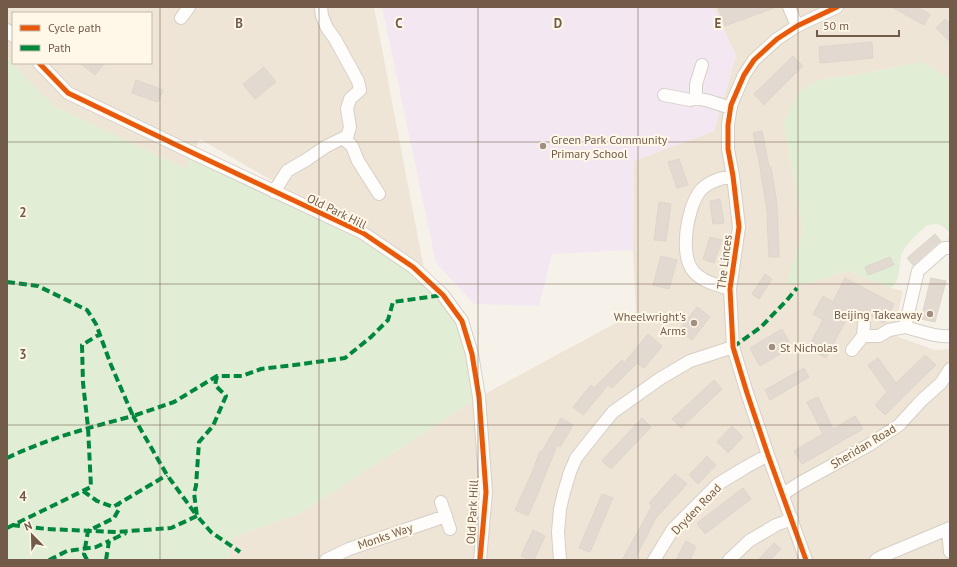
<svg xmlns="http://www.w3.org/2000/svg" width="957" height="567" font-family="'PT Sans',sans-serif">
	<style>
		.residential { fill: #efe5d6; fill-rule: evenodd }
		.education { fill: #f3e8f1 }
		.green { fill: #e1edd4 }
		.building { fill: #e2dad0; stroke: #ded5cb }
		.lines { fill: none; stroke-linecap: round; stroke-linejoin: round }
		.minor-casing { stroke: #d5cfc7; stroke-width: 14 }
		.minor { stroke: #fefdfc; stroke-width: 12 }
		.quiet { stroke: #00873e; stroke-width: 4; stroke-dasharray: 8 4; stroke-linecap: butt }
		.cycleway-casing { stroke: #fff8e9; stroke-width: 8 }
		.cycleway { stroke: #e8590c; stroke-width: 5 }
		.grid { fill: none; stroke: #735b4a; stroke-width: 1; stroke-opacity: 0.55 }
		.poi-dot { fill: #a19082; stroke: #fff8e9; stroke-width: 1.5 }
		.labels { text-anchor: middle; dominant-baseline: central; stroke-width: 4; stroke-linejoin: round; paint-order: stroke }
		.poi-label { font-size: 12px; fill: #735b4a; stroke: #fff8e9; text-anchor: start }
		.street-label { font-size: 12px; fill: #735b4a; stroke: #fff8e9 }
		.grid-label { font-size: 13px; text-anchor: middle; font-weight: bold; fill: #735b4a; stroke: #fff8e9; stroke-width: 4; stroke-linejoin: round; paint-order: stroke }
	</style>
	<rect width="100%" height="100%" fill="#f6f2e9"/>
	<!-- residential -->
	<path class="residential" d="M 7,7 L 374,7 L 424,269 L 200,139 L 186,169 L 54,106 L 7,58 ZM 13,13 L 151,13 L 151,63 L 13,63 Z
		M 714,7 L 950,7 L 950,79 L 923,62 L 856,75 L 818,80 L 784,123 L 803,230 L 787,283 L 810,283 L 847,271 L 891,288 L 903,291 L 893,335 L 935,350 L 950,349 L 950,560 L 228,560 L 233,537 L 299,514 L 479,397 L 636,312 L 633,250 L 634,161 L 714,131 L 736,56 Z"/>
	<!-- education -->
	<path class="education" d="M 382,7 L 714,7 L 736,56 L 714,131 L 634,161 L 633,250 L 552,254 L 539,306 L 474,304 L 436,263 Z"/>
	<!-- green -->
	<path class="green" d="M 7,58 L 54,106 L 186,169 L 193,153 L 363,233 L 413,267 L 462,321 L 479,397 L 299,514 L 233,537 L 228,560 L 7,560 Z
		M 923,62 L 950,79 L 950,243 L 948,243 L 949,232 L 941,225 L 934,224 L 926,226 L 915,236 L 904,249 L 901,255 L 899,273 L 896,283 L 891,288 L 847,271 L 810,283 L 786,284 L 803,230 L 784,123 L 798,93 L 818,80 L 856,75 Z"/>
	<!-- building -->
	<path class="building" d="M 718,7 L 774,7 L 774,8 L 725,26 Z
		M 892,7 L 917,7 L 930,14 L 924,25 Z
		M 945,19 L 950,24 L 950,42 L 936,28 Z
		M 872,42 L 873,58 L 820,63 L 819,47 Z
		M 793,56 L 803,66 L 764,105 L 754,94 Z
		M 80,63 L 105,63 L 95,75 Z
		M 264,67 L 276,82 L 255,99 L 243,84 Z
		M 136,80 L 163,90 L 158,102 L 132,93 Z
		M 762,131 L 769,167 L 771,167 L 777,204 L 779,257 L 769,257 L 767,218 L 768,218 L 759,161 L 753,133 Z
		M 679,159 L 688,185 L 677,188 L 668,162 Z
		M 720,199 L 724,223 L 713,224 L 710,201 Z
		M 659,202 L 671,204 L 666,241 L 654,240 Z
		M 935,234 L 941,241 L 939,242 L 913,265 L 907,258 Z
		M 710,237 L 722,240 L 714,263 L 703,259 Z
		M 661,256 L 677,260 L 669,289 L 653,285 Z
		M 890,257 L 894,265 L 868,275 L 865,267 Z
		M 765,274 L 772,279 L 759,299 L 752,294 Z
		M 845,278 L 894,304 L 884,323 L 853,307 L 826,358 L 818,354 L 818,351 L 809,346 L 823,320 L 813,314 L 823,296 L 833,302 Z
		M 931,278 L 946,281 L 935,322 L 921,319 Z
		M 697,307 L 710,317 L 692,340 L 679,330 Z
		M 782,329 L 792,347 L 760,366 L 750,348 Z
		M 648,334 L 662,346 L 644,368 L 637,363 L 612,388 L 608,385 L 583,415 L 573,407 L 591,385 L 594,388 L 622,360 L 624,363 Z
		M 925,355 L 936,365 L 885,415 L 875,405 L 887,392 L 868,365 L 878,358 L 896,383 Z
		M 804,368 L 809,377 L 770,400 L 765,390 Z
		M 714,380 L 722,389 L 681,428 L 672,419 Z
		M 818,397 L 833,429 L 855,416 L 863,429 L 802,464 L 794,451 L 823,434 L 807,402 Z
		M 561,418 L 573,425 L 560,447 L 557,445 L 538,493 L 528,516 L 515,510 L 531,475 L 540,451 L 542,452 Z
		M 642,418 L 651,427 L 611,469 L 602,461 Z
		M 732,426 L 743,437 L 728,453 L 717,442 Z
		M 707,456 L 716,465 L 698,484 L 689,475 Z
		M 675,474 L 687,484 L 656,518 L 634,560 L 622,560 L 652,506 L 649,503 Z
		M 743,488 L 751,499 L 705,534 L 697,523 Z
		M 602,494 L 613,498 L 590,552 L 579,548 Z
		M 533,530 L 545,536 L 534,560 L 531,560 L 521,556 Z
		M 686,541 L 695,546 L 695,549 L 690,560 L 676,560 Z
		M 774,543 L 781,549 L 770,560 L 758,560 Z"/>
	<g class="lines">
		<defs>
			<path id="minor" d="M 321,7 L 322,16 L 327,28 L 335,39 L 358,81 L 360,90 L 350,99 L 347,109 L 350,127 L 346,141
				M 789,7 L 797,26
				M 181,18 L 189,7
				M 7,30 L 13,36
				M 39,63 L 68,93 L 193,153 L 363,233 L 413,267 L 443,295 L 462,321 L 472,354 L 479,397 L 486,492 L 480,560
				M 664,95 L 690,100 L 696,98 L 709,101 L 731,108
				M 696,98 L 696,84 L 702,65
				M 274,192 L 287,171 L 306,160 L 325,147 L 343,138 L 352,146 L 358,161 L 379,194
				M 950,248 L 944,248 L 918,271 L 905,327 C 918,330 937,338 950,336
				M 730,289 C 717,285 703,282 694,272 C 679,255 687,208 700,191 C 708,181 721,178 733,176
				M 863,336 L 864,324
				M 852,350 L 863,336 L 879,336 L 889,330 L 905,327
				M 783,494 L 800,483 L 869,445 L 899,425 L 922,400 L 941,383 L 950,369
				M 441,502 L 450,529
				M 948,529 L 950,552
				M 326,560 L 349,549 L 446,516
				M 560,560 L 558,532 L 560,509 L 564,492 L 570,472 L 576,458 L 595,434 L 613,412 L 661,378 L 690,361 L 733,347
				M 654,560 L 673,529 L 718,484 L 746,467 L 768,455
				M 729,560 L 749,541 L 776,525 L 792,519
				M 806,560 L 768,455 L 747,393 L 733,347 L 730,289 L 739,227 L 733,176 L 728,149 L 728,125 L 731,105 L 744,75 L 754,60 L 777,39 L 797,26 L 837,7
				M 876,560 L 883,556 L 950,528"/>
		</defs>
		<!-- minor casing -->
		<use href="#minor" class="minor-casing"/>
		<!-- minor -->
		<use href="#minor" class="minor"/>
		<!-- quiet -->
		<path class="quiet" d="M 7,282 L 38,286 L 87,310 L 96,324 L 111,365 L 133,416 L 174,402 L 217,376 L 242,376 L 261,369 L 302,364 L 345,358 L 371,337 L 388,320 L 393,302 L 443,295
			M 733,347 L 761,327 L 787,300 L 797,288
			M 217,376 L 215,385 L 226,396 L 213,426 L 199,442 L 196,486 L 194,493 L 197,516 L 211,532 L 240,552
			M 7,458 C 46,439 91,427 133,416 L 167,475 L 197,516 L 171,528 L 116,532 L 47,529 L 12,525
			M 83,491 L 97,501 L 113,507 L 167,475
			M 7,528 L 91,487 L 88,427 L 83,383 L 82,345 L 100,334
			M 49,560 L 67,551 L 96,547 L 109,541
			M 87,560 L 84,554 L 88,531 L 114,518 L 119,509 L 118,505
			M 106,560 L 109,541 L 126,533"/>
		<defs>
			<path id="cycleway" d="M 39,63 L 68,93 L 193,153 L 363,233 L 413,267 L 443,295 L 462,321 L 472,354 L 479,397 L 486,492 L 480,560
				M 806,560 L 768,455 L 747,393 L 733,347 L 730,289 L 739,227 L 733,176 L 728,149 L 728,125 L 731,105 L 744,75 L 754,60 L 777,39 L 797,26 L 837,7"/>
		</defs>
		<!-- cycleway casing -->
		<use href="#cycleway" class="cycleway-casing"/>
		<!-- cycleway -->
		<use href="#cycleway" class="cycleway"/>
	</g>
	<!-- grid -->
	<path class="grid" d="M 160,7 L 160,560M 319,7 L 319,560M 478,7 L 478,560M 638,7 L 638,560M 798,7 L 798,560M 7,142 L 950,142M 7,284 L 950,284M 7,425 L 950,425"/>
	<!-- markers -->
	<g class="poi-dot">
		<circle cx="543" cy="146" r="4"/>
		<circle cx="930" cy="314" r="4"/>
		<circle cx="694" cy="323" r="4"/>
		<circle cx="772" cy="347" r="4"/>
	</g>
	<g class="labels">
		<!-- poi labels -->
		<g class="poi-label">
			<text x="551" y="139">Green Park Community<tspan x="551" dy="14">Primary School</tspan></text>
			<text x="922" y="314" text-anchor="end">Beijing Takeaway</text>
			<text x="686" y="316" text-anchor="end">Wheelwright's<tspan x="686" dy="14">Arms</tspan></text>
			<text x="780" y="347">St Nicholas</text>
		</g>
		<!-- street labels -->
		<g class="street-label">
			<text transform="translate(337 211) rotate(26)">Old Park Hill</text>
			<text transform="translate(724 262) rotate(-83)">The Linces</text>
			<text transform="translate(863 446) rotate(-31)">Sheridan Road</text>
			<text transform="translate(696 509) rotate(-46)">Dryden Road</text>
			<text transform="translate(472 512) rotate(-87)">Old Park Hill</text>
			<text transform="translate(385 536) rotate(-19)">Monks Way</text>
		</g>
	</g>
	<g class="grid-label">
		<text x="239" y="28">B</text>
		<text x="399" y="28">C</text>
		<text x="558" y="28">D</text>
		<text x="718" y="28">E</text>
		<text x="23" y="217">2</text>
		<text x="23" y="359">3</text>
		<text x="23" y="501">4</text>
	</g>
	<!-- border -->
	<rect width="957" height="567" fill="none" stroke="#735b4a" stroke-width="16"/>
	<!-- legend -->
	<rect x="12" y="12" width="140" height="52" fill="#fff8e9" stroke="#c7b9a9"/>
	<rect x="20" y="25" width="20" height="6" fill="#e8590c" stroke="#c7b9a9"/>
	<text x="48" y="32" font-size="12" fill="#735b4a">Cycle path</text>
	<rect x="20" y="45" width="20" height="6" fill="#00873e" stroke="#c7b9a9"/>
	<text x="48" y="52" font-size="12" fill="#735b4a">Path</text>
	<!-- north arrow -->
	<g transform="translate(32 535) rotate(337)" stroke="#fff8e9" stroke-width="3" paint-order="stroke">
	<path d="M0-3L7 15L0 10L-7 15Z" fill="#735b4a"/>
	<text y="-6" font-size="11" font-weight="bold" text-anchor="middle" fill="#735b4a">N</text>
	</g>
	<!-- scale -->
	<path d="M817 30v6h82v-6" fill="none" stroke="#735b4a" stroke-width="2"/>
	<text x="823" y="30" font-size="12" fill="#735b4a" stroke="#fff8e9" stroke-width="3" paint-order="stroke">50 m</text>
</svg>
